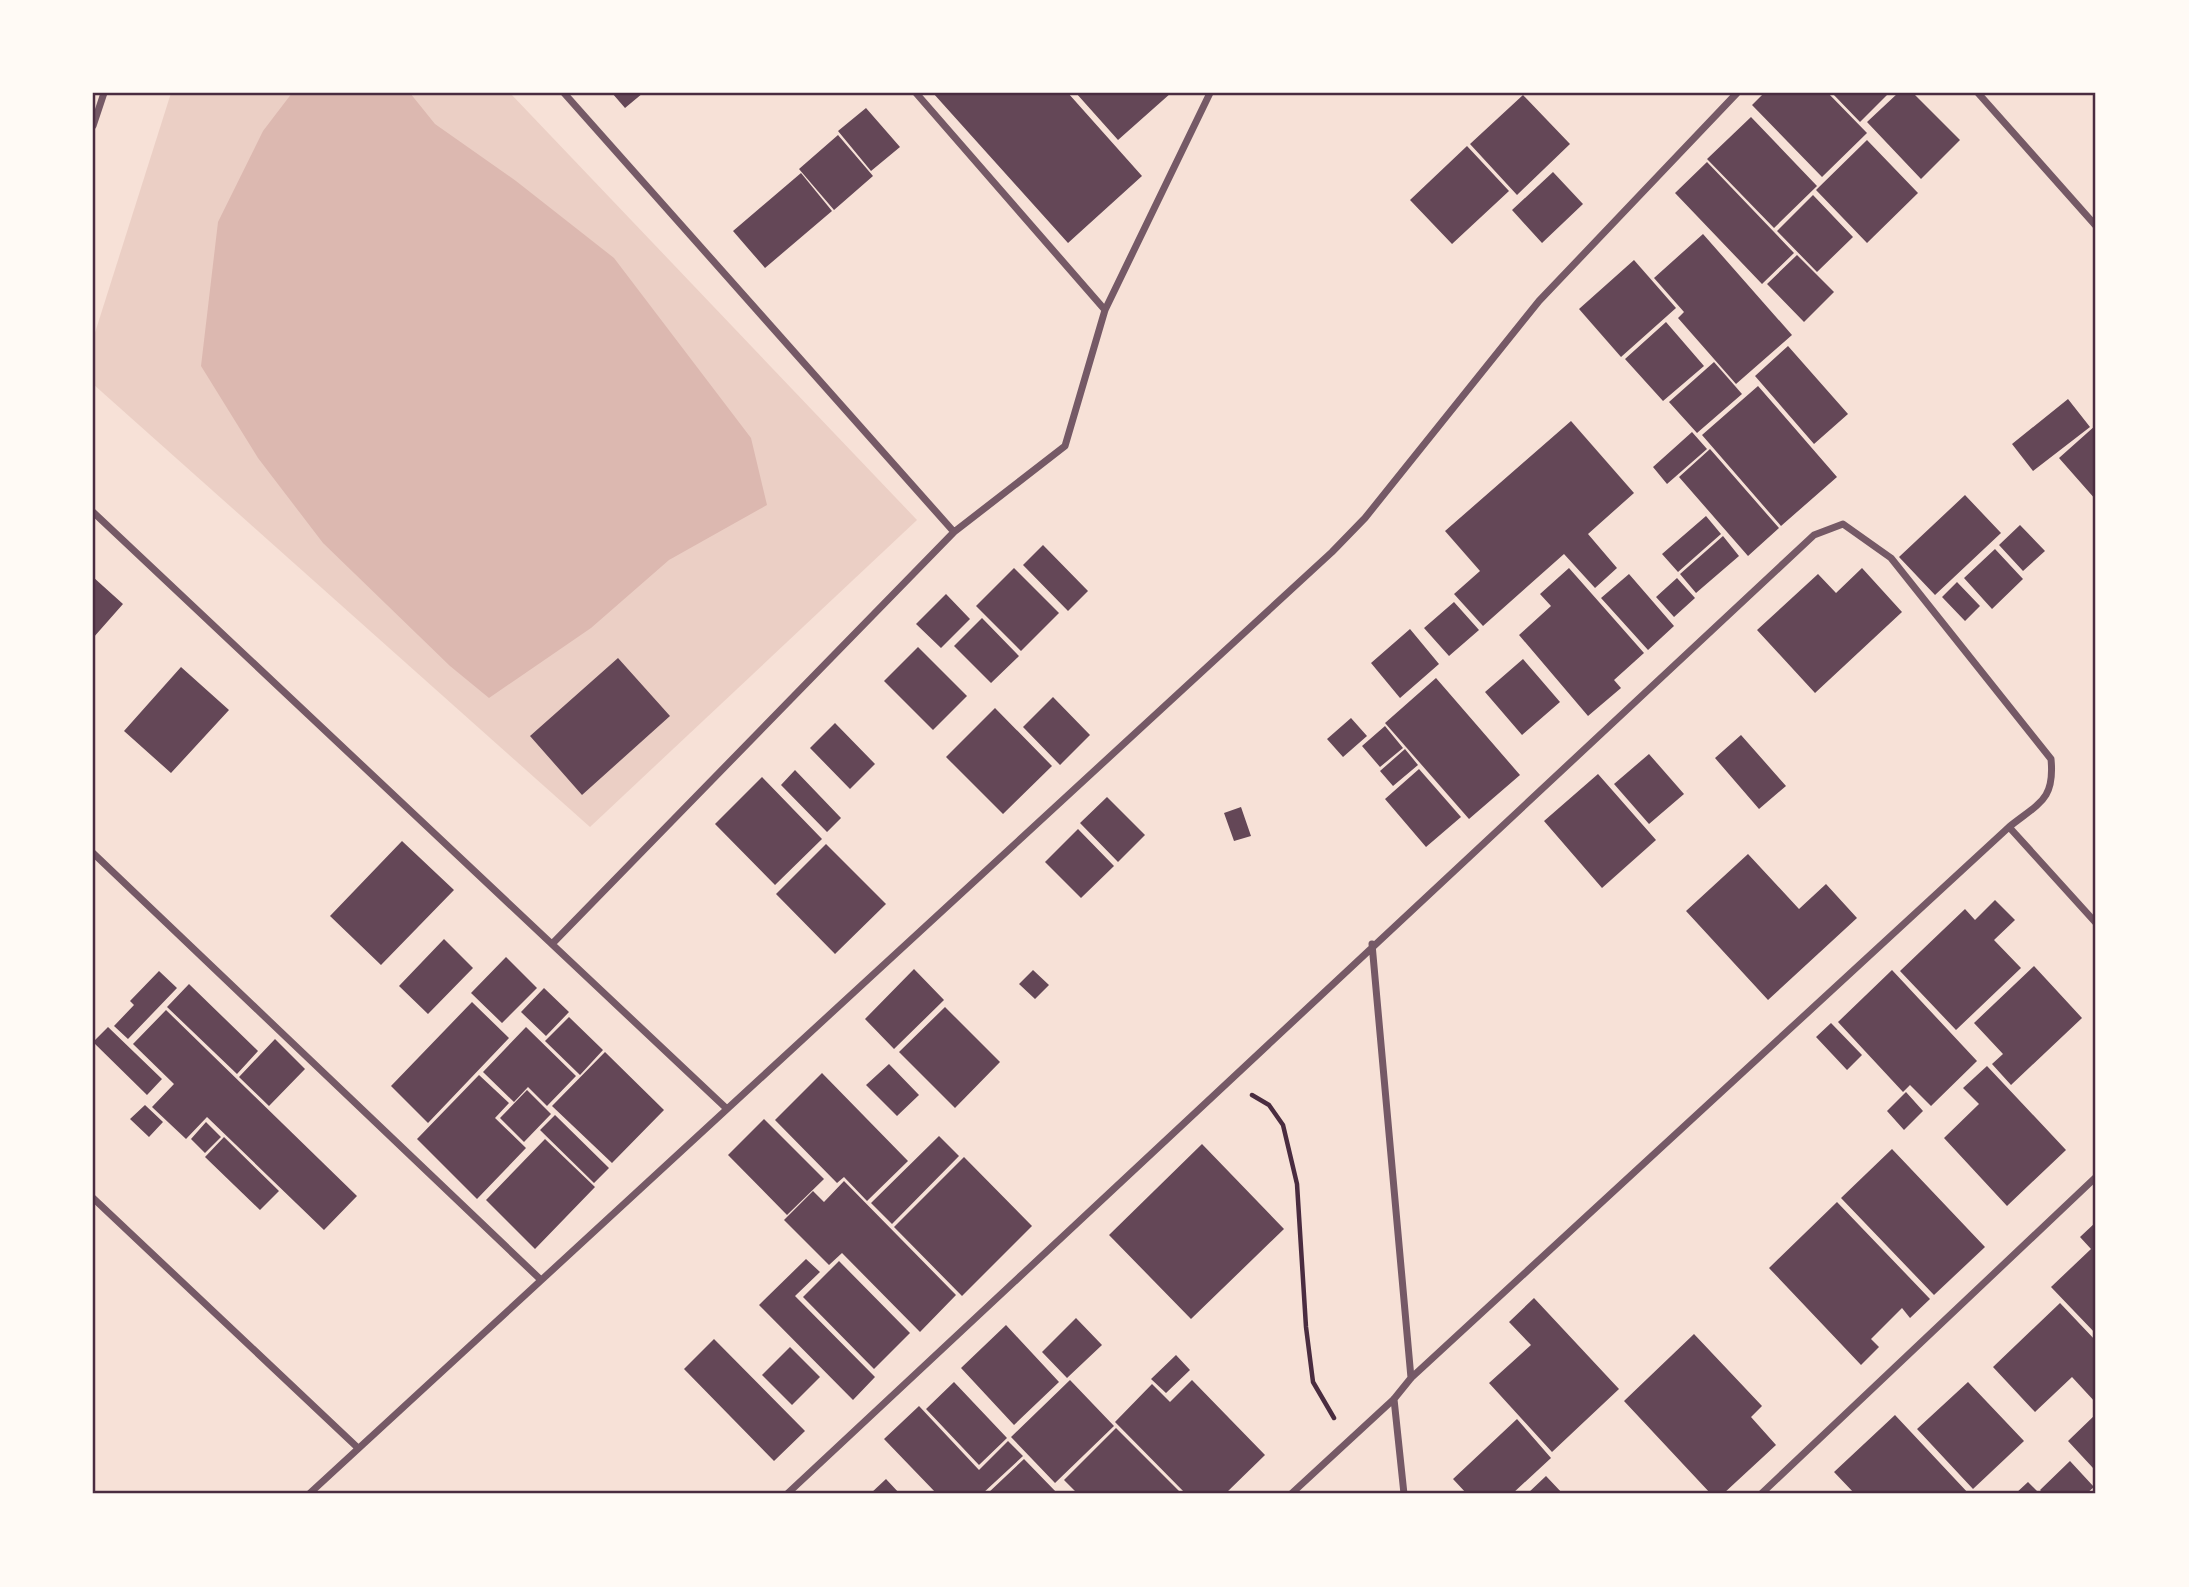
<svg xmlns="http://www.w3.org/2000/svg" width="2189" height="1587" font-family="'Roboto Condensed',sans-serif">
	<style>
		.green { fill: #ebcfc5 }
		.water { fill: #dcb8b0 }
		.building { fill: #644757 }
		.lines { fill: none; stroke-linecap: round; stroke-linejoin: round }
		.path { stroke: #4a2c40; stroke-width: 4.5 }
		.minor { stroke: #755966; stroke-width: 7 }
		.neatline { fill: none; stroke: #4a2c40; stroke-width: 2.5 }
	</style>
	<rect width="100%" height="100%" fill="#f7e1d7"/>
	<!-- green -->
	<path class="green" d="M 171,93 L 510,93 L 917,520 L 590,827 L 93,384 L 93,339 Z"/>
	<!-- water -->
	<path class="water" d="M 292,93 L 410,93 L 435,124 L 516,181 L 614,258 L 751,438 L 767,505 L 669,560 L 591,628 L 489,698 L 450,666 L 323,543 L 258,458 L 201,366 L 218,222 L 263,131 Z"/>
	<!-- building -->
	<path class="building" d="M 612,93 L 643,93 L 625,108 Z
		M 933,93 L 1068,93 L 1142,176 L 1068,243 Z
		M 1076,93 L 1171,93 L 1118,140 Z
		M 1764,93 L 1828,93 L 1867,133 L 1822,177 L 1752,105 Z
		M 1832,93 L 1889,93 L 1860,122 Z
		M 1898,93 L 1913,93 L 1960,140 L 1921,179 L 1867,122 Z
		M 1523,95 L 1570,144 L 1517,195 L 1470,144 Z
		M 866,108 L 900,147 L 871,171 L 838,131 Z
		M 1751,117 L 1817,186 L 1774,228 L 1707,159 Z
		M 838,135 L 873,176 L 834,210 L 799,169 Z
		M 1867,140 L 1918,193 L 1867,243 L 1816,190 Z
		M 1467,146 L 1509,191 L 1452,244 L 1410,200 Z
		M 1707,162 L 1794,253 L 1762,284 L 1675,193 Z
		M 1553,172 L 1583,204 L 1542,243 L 1512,210 Z
		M 801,173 L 832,211 L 765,268 L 733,231 Z
		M 1813,195 L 1853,237 L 1817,272 L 1777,231 Z
		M 1703,234 L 1792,335 L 1736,384 L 1678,318 L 1684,312 L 1654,278 Z
		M 1797,255 L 1834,292 L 1804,322 L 1767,284 Z
		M 1634,260 L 1676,308 L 1621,357 L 1579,309 Z
		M 1666,322 L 1704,366 L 1663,401 L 1625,359 Z
		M 1788,346 L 1848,414 L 1814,444 L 1755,376 Z
		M 1714,362 L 1742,394 L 1697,433 L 1669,402 Z
		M 1758,386 L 1837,477 L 1781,526 L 1702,435 Z
		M 2068,399 L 2090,427 L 2033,471 L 2012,444 Z
		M 1571,421 L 1634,493 L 1588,534 L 1617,568 L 1595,588 L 1564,554 L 1483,626 L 1454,594 L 1480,571 L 1445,531 Z
		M 2096,425 L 2096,500 L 2059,458 Z
		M 1692,432 L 1707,449 L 1667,484 L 1653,467 Z
		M 1710,449 L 1779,528 L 1748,556 L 1679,477 Z
		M 1965,495 L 2001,533 L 1935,595 L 1899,557 Z
		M 1706,516 L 1721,534 L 1678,572 L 1662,554 Z
		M 2020,525 L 2045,551 L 2023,571 L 1999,545 Z
		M 1723,536 L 1739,556 L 1696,593 L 1680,574 Z
		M 1043,545 L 1088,591 L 1068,611 L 1023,565 Z
		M 1995,549 L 2023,579 L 1992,609 L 1964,578 Z
		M 1014,568 L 1059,613 L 1021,651 L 976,606 Z
		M 1569,568 L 1644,653 L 1614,680 L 1621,688 L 1588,716 L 1519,635 L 1551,606 L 1540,594 Z
		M 1862,568 L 1902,612 L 1815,693 L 1757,630 L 1818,574 L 1836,593 Z
		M 1629,574 L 1674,626 L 1648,650 L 1601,598 Z
		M 93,577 L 123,604 L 93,638 Z
		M 1677,578 L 1695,598 L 1674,617 L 1656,597 Z
		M 1957,582 L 1980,606 L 1965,621 L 1942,597 Z
		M 946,594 L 970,619 L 941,648 L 916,624 Z
		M 1454,602 L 1479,630 L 1449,656 L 1424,628 Z
		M 982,618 L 1019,656 L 991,683 L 954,646 Z
		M 1410,629 L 1439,664 L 1400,698 L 1371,663 Z
		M 918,647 L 967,696 L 933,730 L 884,681 Z
		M 618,658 L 670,716 L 582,795 L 530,736 Z
		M 1523,659 L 1560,702 L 1522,735 L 1485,692 Z
		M 181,667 L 229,710 L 171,773 L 124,731 Z
		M 1436,678 L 1520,775 L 1469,819 L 1385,723 Z
		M 1053,697 L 1090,735 L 1060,765 L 1023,727 Z
		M 995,708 L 1052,766 L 1003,814 L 946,757 Z
		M 1351,718 L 1367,736 L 1343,757 L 1327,739 Z
		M 835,723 L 875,764 L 850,789 L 810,748 Z
		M 1385,726 L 1403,748 L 1380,767 L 1362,746 Z
		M 1741,735 L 1786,786 L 1759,809 L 1715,758 Z
		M 1405,749 L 1418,765 L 1393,786 L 1380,771 Z
		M 1649,754 L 1684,794 L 1649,824 L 1614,784 Z
		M 1419,769 L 1461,817 L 1426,847 L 1385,799 Z
		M 795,770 L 841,818 L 827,832 L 781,785 Z
		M 1598,774 L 1656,840 L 1602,888 L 1544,821 Z
		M 762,777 L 822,839 L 775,885 L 715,824 Z
		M 1107,797 L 1145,835 L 1118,862 L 1080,823 Z
		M 1241,807 L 1251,836 L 1234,841 L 1224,813 Z
		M 1078,829 L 1114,866 L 1081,898 L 1045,862 Z
		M 402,841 L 454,890 L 381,965 L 330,916 Z
		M 826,844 L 886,904 L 835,954 L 776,894 Z
		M 1748,854 L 1799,909 L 1826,884 L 1857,918 L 1768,1000 L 1686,911 Z
		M 1995,900 L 2015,920 L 1994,940 L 2021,968 L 1956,1030 L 1900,971 L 1965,909 L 1975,920 Z
		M 444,939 L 473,968 L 428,1014 L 399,986 Z
		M 506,957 L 537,988 L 502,1023 L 471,993 Z
		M 2034,966 L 2082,1018 L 2011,1085 L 1992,1064 L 2003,1054 L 1974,1023 Z
		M 914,969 L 944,1000 L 894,1049 L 865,1019 Z
		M 1033,970 L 1049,985 L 1035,999 L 1019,984 Z
		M 1892,970 L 1977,1061 L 1931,1106 L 1910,1085 L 1903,1092 L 1838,1022 Z
		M 159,971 L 177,988 L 128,1039 L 114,1026 L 134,1005 L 130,1001 Z
		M 189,984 L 258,1051 L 237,1074 L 167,1007 Z
		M 544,988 L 569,1012 L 546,1036 L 521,1012 Z
		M 472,1002 L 509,1038 L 428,1123 L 391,1086 Z
		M 945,1007 L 1000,1062 L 955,1108 L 899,1052 Z
		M 166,1010 L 357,1196 L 324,1230 L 207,1117 L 186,1139 L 152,1107 L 174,1084 L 133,1044 Z
		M 569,1017 L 603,1050 L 580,1075 L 545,1041 Z
		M 1831,1023 L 1862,1055 L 1847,1070 L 1816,1037 Z
		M 108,1027 L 162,1079 L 147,1095 L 93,1042 Z
		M 526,1027 L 576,1076 L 547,1106 L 528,1087 L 514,1102 L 483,1072 Z
		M 275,1039 L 305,1069 L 269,1106 L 239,1077 Z
		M 605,1052 L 664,1110 L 612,1163 L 552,1106 Z
		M 889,1064 L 919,1095 L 897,1116 L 866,1085 Z
		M 1987,1066 L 2066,1150 L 2007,1206 L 1944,1138 L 1979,1104 L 1963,1088 Z
		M 822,1073 L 908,1161 L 867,1201 L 844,1177 L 837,1183 L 775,1120 Z
		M 479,1075 L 509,1103 L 495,1118 L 526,1148 L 477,1199 L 417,1139 Z
		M 527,1090 L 551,1114 L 524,1142 L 500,1118 Z
		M 1906,1092 L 1923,1111 L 1904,1130 L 1887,1111 Z
		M 145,1105 L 163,1122 L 149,1137 L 130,1119 Z
		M 555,1115 L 609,1168 L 594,1183 L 540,1130 Z
		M 764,1119 L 824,1179 L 787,1215 L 728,1155 Z
		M 206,1122 L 221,1137 L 205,1153 L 191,1139 Z
		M 939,1136 L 959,1156 L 892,1224 L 871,1203 Z
		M 224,1137 L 279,1191 L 260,1210 L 205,1157 Z
		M 545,1139 L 595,1187 L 535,1249 L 486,1200 Z
		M 1202,1144 L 1284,1229 L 1191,1319 L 1109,1235 Z
		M 1892,1149 L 1985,1247 L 1934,1295 L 1841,1198 Z
		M 964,1157 L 1032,1226 L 962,1296 L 894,1227 Z
		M 844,1181 L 956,1295 L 920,1332 L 842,1253 L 829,1265 L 784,1220 L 813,1191 L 824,1202 Z
		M 1837,1202 L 1930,1299 L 1910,1318 L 1902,1308 L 1871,1339 L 1879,1347 L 1861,1365 L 1769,1268 Z
		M 2096,1222 L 2096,1334 L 2051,1287 L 2091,1249 L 2080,1237 Z
		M 806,1259 L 820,1272 L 795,1296 L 875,1377 L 853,1400 L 759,1305 Z
		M 839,1261 L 910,1333 L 874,1369 L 803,1297 Z
		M 1534,1298 L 1619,1389 L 1552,1452 L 1489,1383 L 1531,1345 L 1509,1322 Z
		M 2060,1303 L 2096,1341 L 2096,1403 L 2072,1377 L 2035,1412 L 1993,1367 Z
		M 1076,1318 L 1102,1345 L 1067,1378 L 1042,1352 Z
		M 1006,1325 L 1059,1382 L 1014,1425 L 961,1368 Z
		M 1694,1334 L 1762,1406 L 1751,1417 L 1776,1445 L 1723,1494 L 1711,1494 L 1624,1401 Z
		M 714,1339 L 805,1431 L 774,1461 L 684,1369 Z
		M 790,1347 L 820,1377 L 792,1405 L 762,1375 Z
		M 1176,1355 L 1190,1370 L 1166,1393 L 1151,1379 Z
		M 1070,1380 L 1114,1426 L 1055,1483 L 1011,1437 Z
		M 1192,1380 L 1265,1455 L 1225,1494 L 1186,1494 L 1115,1422 L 1152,1384 L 1170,1402 Z
		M 954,1382 L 1007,1438 L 979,1465 L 926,1409 Z
		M 1968,1382 L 2024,1441 L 1973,1489 L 1917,1429 Z
		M 919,1406 L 979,1470 L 1008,1441 L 1023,1456 L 982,1494 L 937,1494 L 884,1439 Z
		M 2096,1414 L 2096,1464 L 2093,1468 L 2068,1441 Z
		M 1895,1415 L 1969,1494 L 1855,1494 L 1834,1472 Z
		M 1517,1419 L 1551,1458 L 1512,1494 L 1467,1494 L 1453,1479 Z
		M 1116,1428 L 1182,1494 L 1078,1494 L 1064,1480 Z
		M 1024,1459 L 1058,1494 L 987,1494 Z
		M 2070,1461 L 2094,1487 L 2086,1494 L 2044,1494 L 2040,1490 Z
		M 1546,1476 L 1563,1494 L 1527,1494 Z
		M 886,1479 L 900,1494 L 870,1494 Z
		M 2028,1482 L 2040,1494 L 2015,1494 Z"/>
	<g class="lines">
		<!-- path -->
		<path class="path" d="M 1252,1095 L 1269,1105 L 1283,1125 L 1297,1184 L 1306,1327 L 1313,1382 L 1334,1418"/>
		<!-- minor -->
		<path class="minor" d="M 564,93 L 954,532
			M 916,93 L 1105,310
			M 1978,93 L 2096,226
			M 93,126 L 104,93
			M 93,512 L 726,1108
			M 2009,827 L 2096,923
			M 93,853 L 541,1280
			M 552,944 L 954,532 L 1065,446 L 1105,310 L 1210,93
			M 1372,944 L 1411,1378
			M 93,1198 L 358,1448
			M 1394,1399 L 1404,1494
			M 309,1494 L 1332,552 L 1365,518 L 1539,301 L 1737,93
			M 787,1494 L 1814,535 L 1843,524 L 1891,558 L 2051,759 C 2055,800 2039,803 2009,827 L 1411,1378 L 1394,1399 L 1291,1494
			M 1761,1494 L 2096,1177"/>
	</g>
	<!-- border -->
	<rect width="2189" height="1587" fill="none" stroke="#fffaf5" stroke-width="189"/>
	<rect x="94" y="94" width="2000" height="1398" class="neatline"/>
</svg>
